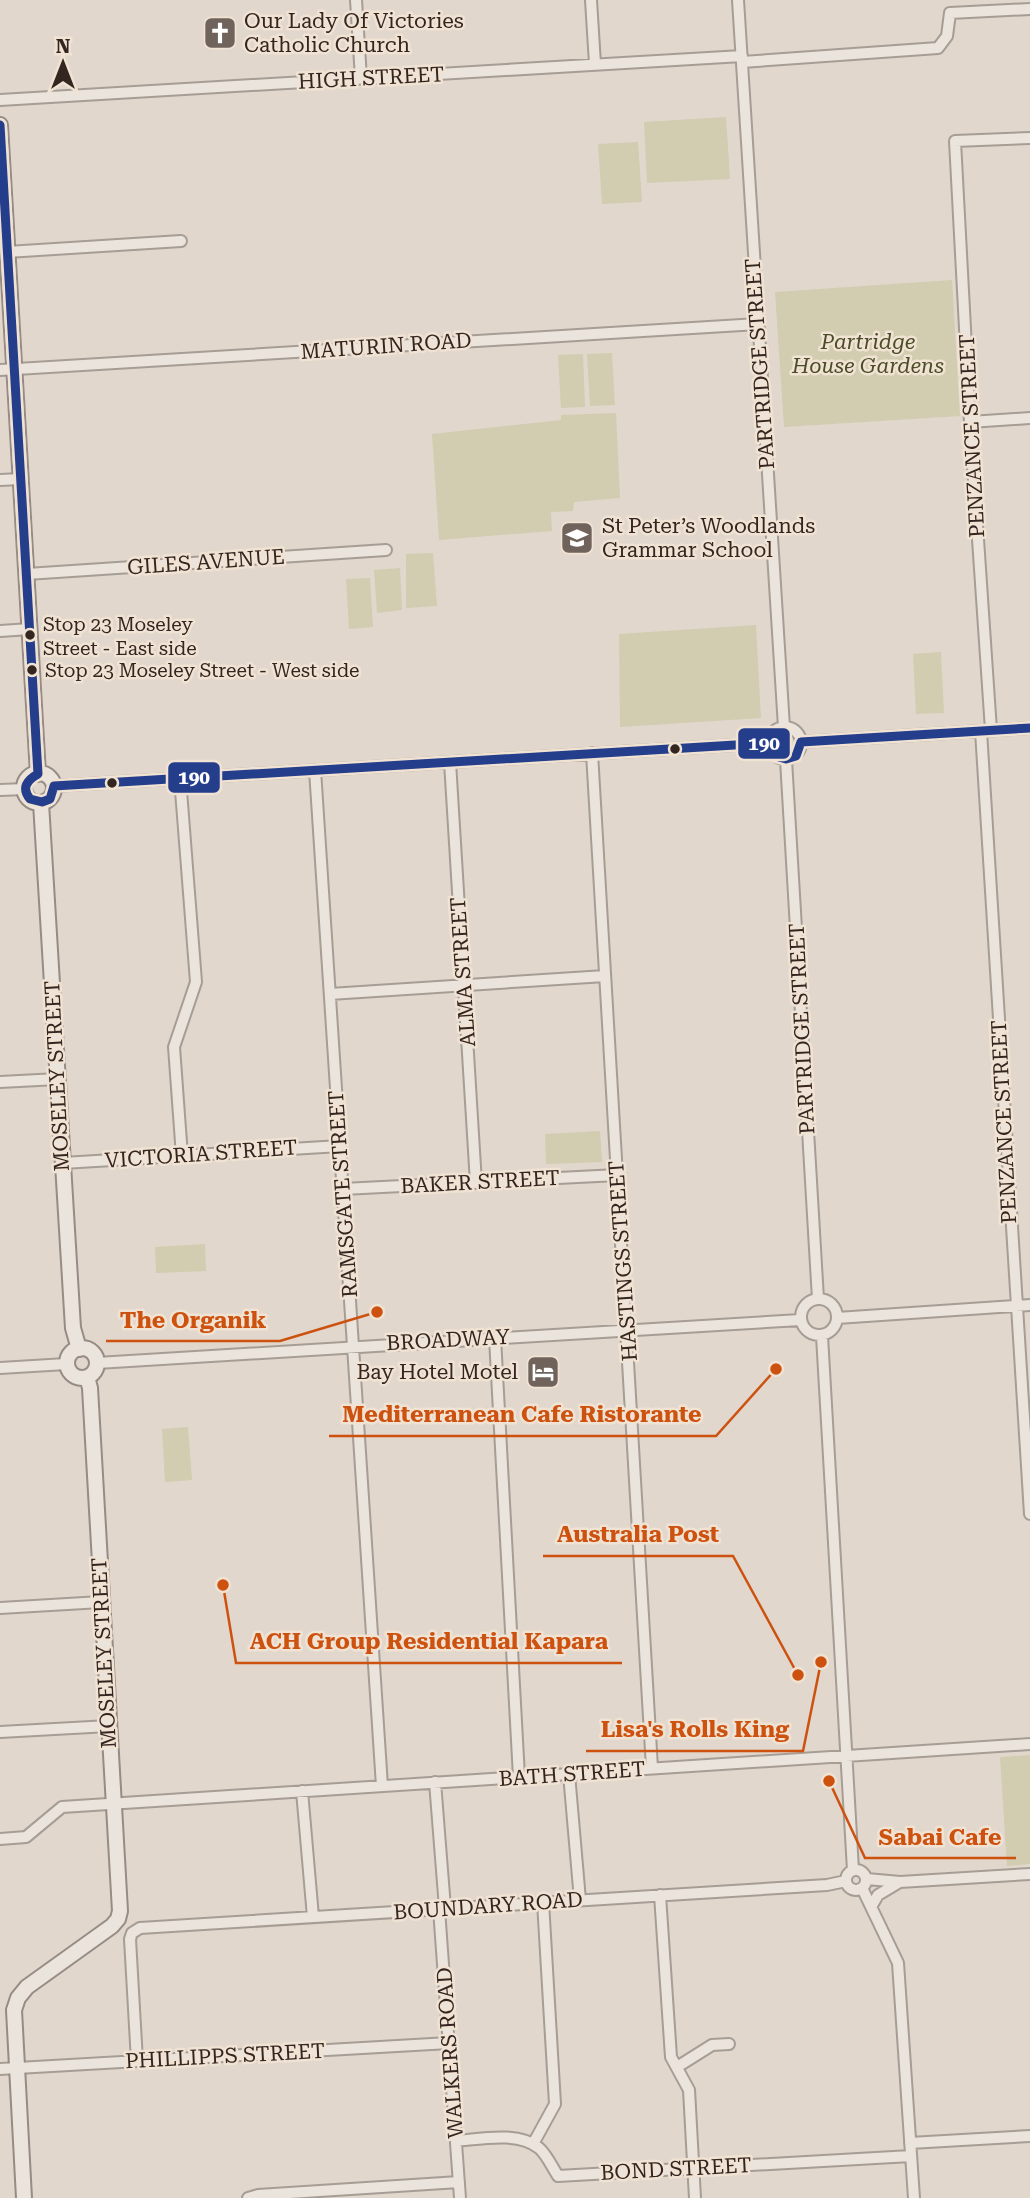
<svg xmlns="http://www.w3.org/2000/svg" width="1030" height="2198" font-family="'Roboto Serif',serif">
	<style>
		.green { fill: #d2ccb0 }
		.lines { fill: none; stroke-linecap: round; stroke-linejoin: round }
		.street-casing { stroke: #a69d95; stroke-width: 14 }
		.secondary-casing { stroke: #968c85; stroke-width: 18 }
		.street { stroke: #eae4dd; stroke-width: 10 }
		.secondary { stroke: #eae4dd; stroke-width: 14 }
		.bus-1-casing { stroke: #f1e3d3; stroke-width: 14 }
		.bus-1 { stroke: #243e8c; stroke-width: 9 }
		.bus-dot { fill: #33251f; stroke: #f1e3d3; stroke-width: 2.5 }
		.labels { text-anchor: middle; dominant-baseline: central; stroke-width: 5; stroke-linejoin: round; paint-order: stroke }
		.bus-label { font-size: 19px; fill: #33251f; stroke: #f1e3d3; text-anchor: start }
		.poi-label { font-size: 21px; fill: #33251f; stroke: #f1e3d3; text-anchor: start }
		.street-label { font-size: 21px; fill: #33251f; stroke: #f1e3d3 }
		.park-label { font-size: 21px; font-style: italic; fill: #4a4d27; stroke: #f1e3d3 }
		.leader { fill: none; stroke: #cd510f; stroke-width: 2.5 }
		.callout-dot { fill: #cd510f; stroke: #f1e3d3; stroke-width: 2.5 }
		.callout-label { font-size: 23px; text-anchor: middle; font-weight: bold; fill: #cd510f; stroke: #f1e3d3; stroke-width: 5; stroke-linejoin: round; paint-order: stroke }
		.line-badge { stroke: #f1e3d3; stroke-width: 2.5 }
		.badge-label { font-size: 19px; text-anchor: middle; font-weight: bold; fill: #fff }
	</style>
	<rect width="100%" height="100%" fill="#e1d7cc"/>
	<!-- green -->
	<path class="green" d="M 726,117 L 730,179 L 647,183 L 644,122 Z
		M 638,142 L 642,202 L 602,204 L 598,144 Z
		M 952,280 L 960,416 L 784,427 L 775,292 Z
		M 612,353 L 615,405 L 590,406 L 587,354 Z
		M 583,354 L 585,407 L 561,408 L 558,355 Z
		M 616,413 L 620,498 L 574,502 L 573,511 L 551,512 L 552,531 L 439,540 L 432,434 L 561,420 L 561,415 Z
		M 433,553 L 437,606 L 406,608 L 406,554 Z
		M 400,568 L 402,610 L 377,613 L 374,570 Z
		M 370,578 L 373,627 L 349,629 L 346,579 Z
		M 756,625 L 761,718 L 620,727 L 619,634 Z
		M 941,652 L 944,713 L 916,714 L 913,654 Z
		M 600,1131 L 602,1162 L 546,1164 L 545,1134 Z
		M 205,1244 L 206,1271 L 156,1273 L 155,1247 Z
		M 188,1427 L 192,1480 L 165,1482 L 162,1429 Z
		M 1030,1755 L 1030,1864 L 1007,1866 L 1000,1757 Z"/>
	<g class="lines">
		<defs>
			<path id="street" d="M 356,0 L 361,78
				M 591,0 L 595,64
				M 738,0 L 784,727
				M 742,62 L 938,48 L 947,36 L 950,13 L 1030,9
				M 0,100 L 742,56
				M 7,252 L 181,241
				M 0,370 L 758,324
				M 970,422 L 1030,418
				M 0,480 L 21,479
				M 27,574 L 386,550
				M 0,631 L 30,629
				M769 743a16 16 0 1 1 32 0a16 16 0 1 1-32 0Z
				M 991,730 L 970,422 L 955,141 L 1030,138
				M 981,731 L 1030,1514
				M 801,742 L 1030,728
				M 592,753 L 652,1768
				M 786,760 L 818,1299
				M 450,762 L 476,1183
				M 315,770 L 382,1786
				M 180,778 L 196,982 L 174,1047 L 182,1156
				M 54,786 L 769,743
				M 0,790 L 25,789
				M 330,994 L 605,976
				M 0,1082 L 58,1079
				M 63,1163 L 340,1146
				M 343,1189 L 618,1175
				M801 1317a18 18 0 1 1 36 0a18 18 0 1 1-36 0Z
				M 837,1318 L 1030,1305
				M 822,1336 L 853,1870
				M 495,1338 L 519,1777
				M 97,1363 L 800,1320
				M 0,1368 L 66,1364
				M 0,1608 L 101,1602
				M 0,1732 L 109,1726
				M 569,1774 L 580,1900
				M 435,1782 L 445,1908
				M 302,1791 L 313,1917
				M 0,1839 L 26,1837 L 62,1807 L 1030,1744
				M846 1880a10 10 0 1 1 20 0a10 10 0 1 1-20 0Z
				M 867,1879 L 900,1882 L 1030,1874
				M 862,1888 L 898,1963 L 914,2198
				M 660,1895 L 671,2057 L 689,2090 L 695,2198
				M 871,1907 L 878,1895 L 898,1883
				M 439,1909 L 460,2198
				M 137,2061 L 130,1939 L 132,1933 L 140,1928 L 827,1885 L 846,1881
				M 677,2067 L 712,2045 L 729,2044
				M 0,2069 L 449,2043
				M 456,2141 C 481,2139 518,2131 539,2148 C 547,2155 552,2167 558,2176 L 911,2156
				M 910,2143 L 1030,2136
				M 533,2144 L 555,2104 L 543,1902
				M 248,2198 L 258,2195 L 459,2182"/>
			<path id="secondary" d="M 0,125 L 38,774
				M24 788a15 15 0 1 1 30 0a15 15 0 1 1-30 0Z
				M 41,803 L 73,1328 L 79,1349
				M67 1363a15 15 0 1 1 30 0a15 15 0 1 1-30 0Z
				M 24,2198 L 14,2010 L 18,1998 L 27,1987 L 112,1926 L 118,1919 L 120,1911 L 90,1388 L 87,1377"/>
		</defs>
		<!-- street casing -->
		<use href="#street" class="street-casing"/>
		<!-- secondary casing -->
		<use href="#secondary" class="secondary-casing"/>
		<!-- street -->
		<use href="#street" class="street"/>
		<!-- secondary -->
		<use href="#secondary" class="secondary"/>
		<defs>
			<path id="bus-1" d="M 0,125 L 38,774 C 27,780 21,788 30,799 L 42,802 L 50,799 L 54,786 L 769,743 L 775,756 L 786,759 L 796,756 L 801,742 L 1030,728"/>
		</defs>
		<!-- bus-1 casing -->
		<use href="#bus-1" class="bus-1-casing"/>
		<!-- bus-1 -->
		<use href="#bus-1" class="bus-1"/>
	</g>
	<!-- icons -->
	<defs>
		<symbol id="church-square" viewBox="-11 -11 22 22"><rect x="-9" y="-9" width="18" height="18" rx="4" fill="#70635c" stroke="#f1e3d3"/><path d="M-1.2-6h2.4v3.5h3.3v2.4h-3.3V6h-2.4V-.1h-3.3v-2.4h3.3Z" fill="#fff"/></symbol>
		<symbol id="school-square" viewBox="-11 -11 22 22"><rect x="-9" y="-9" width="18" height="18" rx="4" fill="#70635c" stroke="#f1e3d3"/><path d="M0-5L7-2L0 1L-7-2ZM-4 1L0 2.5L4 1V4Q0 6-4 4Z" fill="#fff"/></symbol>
		<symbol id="hotel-square" viewBox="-11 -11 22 22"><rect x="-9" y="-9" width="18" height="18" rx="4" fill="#70635c" stroke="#f1e3d3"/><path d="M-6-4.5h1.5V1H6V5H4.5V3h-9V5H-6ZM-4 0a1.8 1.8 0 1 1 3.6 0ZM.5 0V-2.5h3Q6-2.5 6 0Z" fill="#fff"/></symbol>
	</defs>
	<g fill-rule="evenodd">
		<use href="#church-square" x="201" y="14" width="38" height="38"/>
		<use href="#school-square" x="558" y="519" width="38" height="38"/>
		<use href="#hotel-square" x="524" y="1353" width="38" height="38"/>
	</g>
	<!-- markers -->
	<g class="bus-dot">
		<circle cx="30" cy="635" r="6"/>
		<circle cx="32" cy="670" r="6"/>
		<circle cx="675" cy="749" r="6"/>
		<circle cx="112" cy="783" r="6"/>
	</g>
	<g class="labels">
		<!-- bus labels -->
		<g class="bus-label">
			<text x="43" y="624">Stop 23 Moseley<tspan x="43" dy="24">Street - East side</tspan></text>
			<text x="45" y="670">Stop 23 Moseley Street - West side</text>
		</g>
		<!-- poi labels -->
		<g class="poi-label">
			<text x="244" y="21">Our Lady Of Victories<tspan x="244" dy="24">Catholic Church</tspan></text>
			<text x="602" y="526">St Peter’s Woodlands<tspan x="602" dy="24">Grammar School</tspan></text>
			<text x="518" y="1372" text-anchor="end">Bay Hotel Motel</text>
		</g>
		<!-- street labels -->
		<g class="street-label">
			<text transform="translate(371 78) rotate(-3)">HIGH STREET</text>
			<text transform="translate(386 346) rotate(-4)">MATURIN ROAD</text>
			<text transform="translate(760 364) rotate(-94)">PARTRIDGE STREET</text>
			<text transform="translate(972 436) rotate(-93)">PENZANCE STREET</text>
			<text transform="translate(206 562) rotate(-4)">GILES AVENUE</text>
			<text transform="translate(463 972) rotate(-94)">ALMA STREET</text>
			<text transform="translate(802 1029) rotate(-93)">PARTRIDGE STREET</text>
			<text transform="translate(57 1076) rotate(-93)">MOSELEY STREET</text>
			<text transform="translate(1004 1122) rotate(-93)">PENZANCE STREET</text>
			<text transform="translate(201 1154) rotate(-4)">VICTORIA STREET</text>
			<text transform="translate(480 1182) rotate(-3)">BAKER STREET</text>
			<text transform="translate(343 1194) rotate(-94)">RAMSGATE STREET</text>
			<text transform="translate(623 1261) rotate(-94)">HASTINGS STREET</text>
			<text transform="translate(448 1340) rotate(-3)">BROADWAY</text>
			<text transform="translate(104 1653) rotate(-93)">MOSELEY STREET</text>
			<text transform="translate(572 1774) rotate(-4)">BATH STREET</text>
			<text transform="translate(488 1906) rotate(-4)">BOUNDARY ROAD</text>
			<text transform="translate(450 2053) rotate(-94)">WALKERS ROAD</text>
			<text transform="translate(225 2056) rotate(-3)">PHILLIPPS STREET</text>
			<text transform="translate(676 2169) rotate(-3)">BOND STREET</text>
		</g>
		<!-- park labels -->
		<g class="park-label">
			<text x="868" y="342">Partridge<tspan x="868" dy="24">House Gardens</tspan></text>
		</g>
	</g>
	<!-- callouts -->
	<path class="leader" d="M377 1312L280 1341H106M776 1369L716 1436H329M798 1675L733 1556H543M223 1585L236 1663H622M821 1662L803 1751H586M829 1781L865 1858H1016"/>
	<g class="callout-dot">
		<circle cx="377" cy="1312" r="7"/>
		<circle cx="776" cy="1369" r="7"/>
		<circle cx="798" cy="1675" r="7"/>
		<circle cx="223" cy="1585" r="7"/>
		<circle cx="821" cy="1662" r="7"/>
		<circle cx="829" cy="1781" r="7"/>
	</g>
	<g class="callout-label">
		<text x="193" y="1328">The Organik</text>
		<text x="522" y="1422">Mediterranean Cafe Ristorante</text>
		<text x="638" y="1542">Australia Post</text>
		<text x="429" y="1649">ACH Group Residential Kapara</text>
		<text x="695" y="1737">Lisa's Rolls King</text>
		<text x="940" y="1845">Sabai Cafe</text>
	</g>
	<g class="line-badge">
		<rect x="737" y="727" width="54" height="33" rx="7" fill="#243e8c"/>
		<rect x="167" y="761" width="54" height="33" rx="7" fill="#243e8c"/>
	</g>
	<g class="badge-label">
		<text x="764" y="750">190</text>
		<text x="194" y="784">190</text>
	</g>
	<!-- north arrow -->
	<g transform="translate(63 63)" stroke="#f1e3d3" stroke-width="5" paint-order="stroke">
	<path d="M0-5L12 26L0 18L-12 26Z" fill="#33251f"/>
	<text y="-10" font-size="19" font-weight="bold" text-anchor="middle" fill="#33251f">N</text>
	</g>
</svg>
